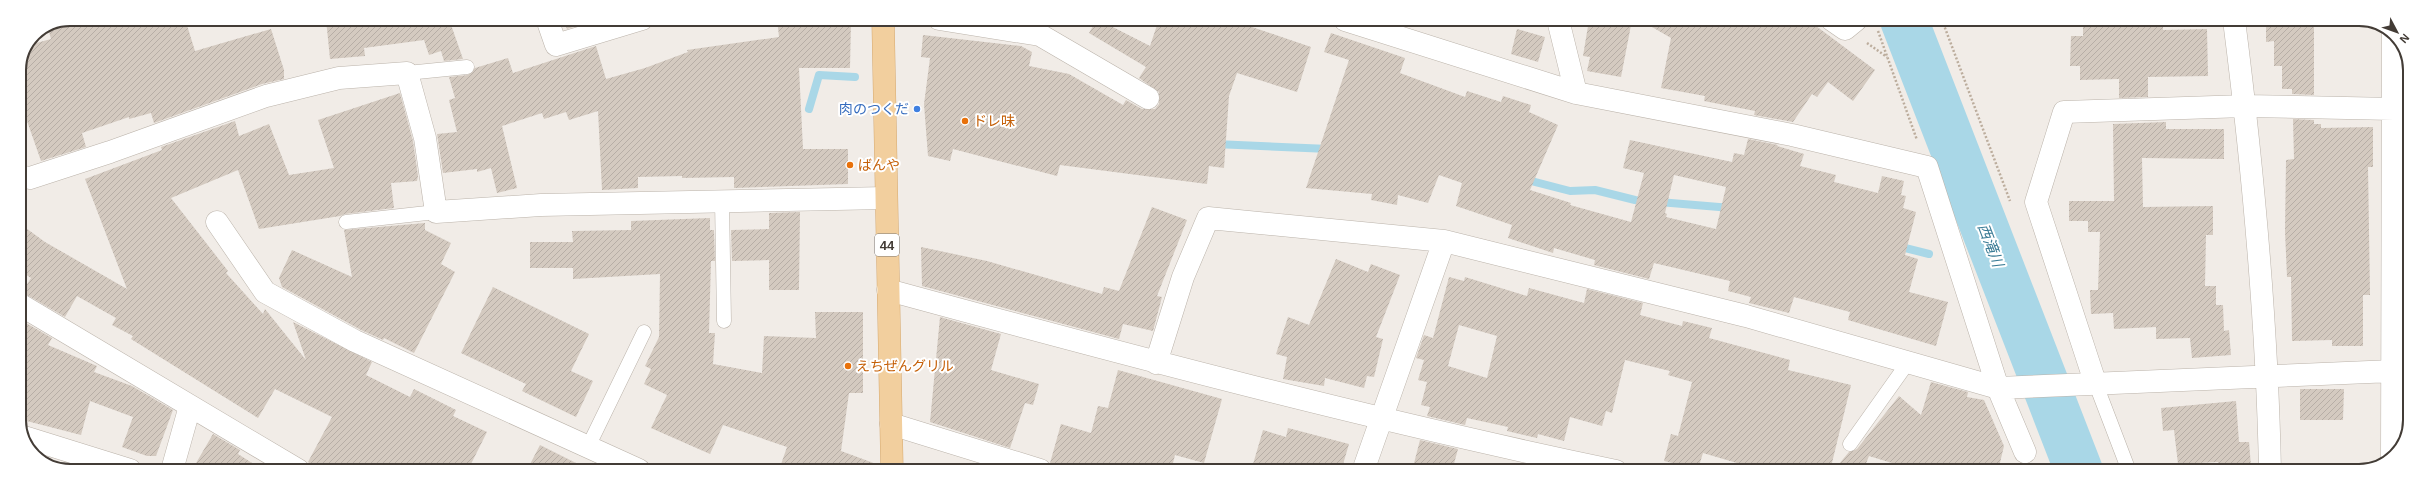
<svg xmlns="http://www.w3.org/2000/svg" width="2429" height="490" font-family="Helvetica,'Noto Sans JP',sans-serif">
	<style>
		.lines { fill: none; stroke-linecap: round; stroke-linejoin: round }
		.stream { stroke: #a9d7e7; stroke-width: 8 }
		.river { stroke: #a9d7e7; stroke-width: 48 }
		.building { fill: url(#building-hatch); fill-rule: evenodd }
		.service-casing { stroke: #bbb3aa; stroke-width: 15 }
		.minor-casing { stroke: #bbb3aa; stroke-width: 23 }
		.primary-casing { stroke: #d5a970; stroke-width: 23 }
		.path { stroke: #bcad9d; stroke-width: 2.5; stroke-dasharray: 2 2; stroke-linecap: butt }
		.service { stroke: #fff; stroke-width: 14 }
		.minor { stroke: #fff; stroke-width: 22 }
		.primary { stroke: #f2cf9e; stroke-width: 22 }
		.shop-dot { fill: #3f7fe0; stroke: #fff; stroke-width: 1.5 }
		.food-dot { fill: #e8710a; stroke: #fff; stroke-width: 1.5 }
		.labels { text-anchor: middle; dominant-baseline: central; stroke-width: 4; stroke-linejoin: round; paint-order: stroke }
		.shield { fill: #fff; stroke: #7b7672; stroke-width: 1 }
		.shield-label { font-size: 13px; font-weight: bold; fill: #433c36 }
		.shop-label { font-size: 14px; fill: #366cbe; stroke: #fff; text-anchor: end }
		.food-label { font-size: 14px; fill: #c56008; stroke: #fff; text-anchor: start }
		.water-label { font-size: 15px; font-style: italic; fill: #387a94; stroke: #fff }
		.rim { fill: none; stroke: #433c36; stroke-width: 2 }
	</style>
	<defs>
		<pattern id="building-hatch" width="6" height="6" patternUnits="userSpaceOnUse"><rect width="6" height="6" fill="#d4cac0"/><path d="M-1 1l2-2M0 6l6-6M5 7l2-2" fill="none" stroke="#b7aea6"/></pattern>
	</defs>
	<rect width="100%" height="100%" fill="#f1ece7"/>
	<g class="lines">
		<!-- stream -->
		<path class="stream" d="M 809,109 L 819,75 L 855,77
			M 1215,144 L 1329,149
			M 1524,179 L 1570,191 L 1595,190 L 1635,200 L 1731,208
			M 1969,242 L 1988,234
			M 1897,246 L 1929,254"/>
		<!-- river -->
		<path class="river" d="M 1904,20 L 2079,471"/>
	</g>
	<!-- building -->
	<path class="building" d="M 70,19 L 185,19 L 195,51 L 271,29 L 284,70 L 284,79 L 262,84 L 154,123 L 151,113 L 129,119 L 129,117 L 82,133 L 86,147 L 41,161 L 19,98 L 19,70 L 29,45 L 51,39 L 48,28 Z
		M 326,19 L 449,19 L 463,59 L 444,61 L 441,51 L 429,55 L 424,40 L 364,48 L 365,56 L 330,59 Z
		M 563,19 L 587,19 L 588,22 L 567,29 Z
		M 777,19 L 851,21 L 850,68 L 799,68 L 803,149 L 848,149 L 848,184 L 734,188 L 734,177 L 682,178 L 682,176 L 638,177 L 638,188 L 602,190 L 598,111 L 569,120 L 566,112 L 544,119 L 542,113 L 502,126 L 517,188 L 497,193 L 491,168 L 477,172 L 477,169 L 443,173 L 437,134 L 457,132 L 449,100 L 455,98 L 449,77 L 468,75 L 475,68 L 508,58 L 513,73 L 596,46 L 606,79 L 645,68 L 688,52 L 687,50 L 779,37 Z
		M 1097,19 L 1150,46 L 1159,19 L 1254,19 L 1252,27 L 1311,47 L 1297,92 L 1237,73 L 1229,96 L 1224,168 L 1209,166 L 1207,184 L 1060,165 L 1057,176 L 953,149 L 950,161 L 928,156 L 924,104 L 930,58 L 921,57 L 923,35 L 1021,46 L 1032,52 L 1029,66 L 1069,74 L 1123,105 L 1126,100 L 1142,109 L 1155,109 L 1159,104 L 1159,92 L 1139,78 L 1146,67 L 1089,33 Z
		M 1589,20 L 1632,20 L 1621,77 L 1587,71 L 1590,57 L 1583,56 Z
		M 1640,20 L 1808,20 L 1875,70 L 1853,101 L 1828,82 L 1817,97 L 1812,94 L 1793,122 L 1754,115 L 1755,111 L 1704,101 L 1705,96 L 1661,88 L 1671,38 Z
		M 2083,20 L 2163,20 L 2163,30 L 2207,29 L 2208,76 L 2148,77 L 2148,97 L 2119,98 L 2119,79 L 2080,80 L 2080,66 L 2070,66 L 2071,36 L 2083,36 Z
		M 2266,20 L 2314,20 L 2314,95 L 2292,94 L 2292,89 L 2282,89 L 2282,66 L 2274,66 L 2274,41 L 2266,42 Z
		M 1517,29 L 1545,37 L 1538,62 L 1511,54 Z
		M 1331,33 L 1405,58 L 1400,73 L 1465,97 L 1467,91 L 1501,102 L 1503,96 L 1531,105 L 1529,112 L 1558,125 L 1530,190 L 1571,203 L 1570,205 L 1631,222 L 1644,173 L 1623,168 L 1630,140 L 1732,162 L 1734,153 L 1744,155 L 1748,139 L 1778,145 L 1777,146 L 1804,154 L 1800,166 L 1836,175 L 1834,182 L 1878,193 L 1882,176 L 1904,181 L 1901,195 L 1906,196 L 1903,208 L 1916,212 L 1905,255 L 1918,259 L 1909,292 L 1948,302 L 1936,346 L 1848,320 L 1850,312 L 1794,297 L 1789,313 L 1749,303 L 1751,297 L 1728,291 L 1730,281 L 1654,263 L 1649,279 L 1594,265 L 1595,260 L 1554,248 L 1553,253 L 1508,238 L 1512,225 L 1456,206 L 1462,183 L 1439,175 L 1428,203 L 1398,195 L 1397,205 L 1371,200 L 1372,194 L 1306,188 L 1349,60 L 1324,52 ZM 1674,175 L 1726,187 L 1716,229 L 1666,217 L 1667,214 L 1665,213 Z
		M 400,93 L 413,141 L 418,176 L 417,181 L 391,183 L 394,208 L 345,214 L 340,216 L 259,229 L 238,170 L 171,198 L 228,271 L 226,273 L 263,314 L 265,309 L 306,360 L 293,322 L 372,362 L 366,375 L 410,397 L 414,389 L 456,410 L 453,416 L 487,432 L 468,470 L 318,470 L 308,462 L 332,417 L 275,389 L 258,418 L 131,339 L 133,336 L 112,325 L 116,318 L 77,296 L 65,317 L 22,292 L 31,278 L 19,270 L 19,223 L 45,242 L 127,289 L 85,179 L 162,150 L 161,147 L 235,121 L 239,136 L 269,124 L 289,175 L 334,168 L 318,120 Z
		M 2293,119 L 2314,120 L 2314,124 L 2321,124 L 2321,128 L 2373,127 L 2373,167 L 2368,167 L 2370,295 L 2363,295 L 2363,346 L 2332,346 L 2332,340 L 2292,341 L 2291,277 L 2287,277 L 2285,231 L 2286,160 L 2294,159 Z
		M 2166,122 L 2166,129 L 2224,129 L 2224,159 L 2142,158 L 2143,207 L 2213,206 L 2213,235 L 2206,235 L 2205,286 L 2216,286 L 2216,305 L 2223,305 L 2224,331 L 2229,330 L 2231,355 L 2192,358 L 2190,338 L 2156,339 L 2156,327 L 2114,329 L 2113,313 L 2091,314 L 2090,290 L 2098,290 L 2100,232 L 2088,232 L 2088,221 L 2069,221 L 2069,201 L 2114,201 L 2113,124 Z
		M 1152,207 L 1187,220 L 1157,296 L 1162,297 L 1153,331 L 1123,324 L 1119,339 L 922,286 L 921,247 L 987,261 L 1102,294 L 1104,287 L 1119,291 Z
		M 800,212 L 799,290 L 769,290 L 769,260 L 732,261 L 731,230 L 769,229 L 769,213 Z
		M 710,218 L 710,230 L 714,230 L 715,261 L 711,261 L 709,333 L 715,333 L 713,364 L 762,373 L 764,336 L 816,338 L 815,312 L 863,312 L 863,393 L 849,393 L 841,451 L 879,465 L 880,470 L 779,470 L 787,447 L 723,425 L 710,454 L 651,428 L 667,395 L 644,384 L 651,369 L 645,366 L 659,337 L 660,274 L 573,279 L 573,268 L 530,268 L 530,242 L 573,242 L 572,231 L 631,230 L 631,221 Z
		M 425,223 L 425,230 L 451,243 L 441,264 L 455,272 L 414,353 L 384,338 L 383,340 L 361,330 L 282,287 L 279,278 L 292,250 L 352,277 L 344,230 Z
		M 1336,259 L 1368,272 L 1371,264 L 1400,275 L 1376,337 L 1383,339 L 1374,377 L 1367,376 L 1364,388 L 1325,378 L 1324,386 L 1283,379 L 1287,357 L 1276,354 L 1288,317 L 1309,325 Z
		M 1449,277 L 1464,281 L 1465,277 L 1527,296 L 1529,288 L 1584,303 L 1587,289 L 1643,303 L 1640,315 L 1682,326 L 1683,321 L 1712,328 L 1709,338 L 1790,360 L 1788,370 L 1851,385 L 1830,471 L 1764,471 L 1703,453 L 1698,469 L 1664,461 L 1671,434 L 1678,436 L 1692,382 L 1668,375 L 1670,371 L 1625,360 L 1612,413 L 1606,411 L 1602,426 L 1570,417 L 1564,441 L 1538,434 L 1537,438 L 1507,431 L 1508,427 L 1467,418 L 1465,425 L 1427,416 L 1430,407 L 1421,405 L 1427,382 L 1418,380 L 1424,360 L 1416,358 L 1424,335 L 1433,338 ZM 1459,325 L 1497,336 L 1487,378 L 1448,366 Z
		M 493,287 L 589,334 L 571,371 L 593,381 L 576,417 L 522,391 L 526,384 L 461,353 Z
		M 940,317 L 1001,334 L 991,370 L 1039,384 L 1033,405 L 1025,403 L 1010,448 L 930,422 Z
		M 19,319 L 52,338 L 48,345 L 97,366 L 94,372 L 132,386 L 173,410 L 156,456 L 147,456 L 122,447 L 133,417 L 90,401 L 81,435 L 19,419 Z
		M 1118,370 L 1222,399 L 1204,463 L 1175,455 L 1171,471 L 1074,470 L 1050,463 L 1061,424 L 1091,433 L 1098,406 L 1108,408 Z
		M 1931,382 L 1968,392 L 1967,397 L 1984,400 L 2004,446 L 1998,471 L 1918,471 L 1869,456 L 1863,471 L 1833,471 L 1849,452 L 1857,449 L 1899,396 L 1921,415 Z
		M 2300,389 L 2344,389 L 2343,420 L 2300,420 Z
		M 2236,401 L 2239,442 L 2249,442 L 2251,466 L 2219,469 L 2218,462 L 2178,464 L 2174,430 L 2163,431 L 2161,408 Z
		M 1288,428 L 1349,444 L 1341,471 L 1251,471 L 1263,430 L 1286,437 Z
		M 213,434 L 240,450 L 238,454 L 263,470 L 192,470 Z
		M 1420,440 L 1458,449 L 1452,471 L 1412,471 Z
		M 540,445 L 590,470 L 527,470 Z"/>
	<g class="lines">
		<defs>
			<path id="service" d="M 407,73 L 467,67
				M 722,200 L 724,321
				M 346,222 L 436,212
				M 2095,382 L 2129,471
				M 1850,444 L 1909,361
				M 588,447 L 644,332"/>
			<path id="minor" d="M 547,19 L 556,45 L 642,19
				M 939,19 L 1040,35 L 1148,98
				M 1345,20 L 1576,93 L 1792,135 L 1927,167 L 1998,388 L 2025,452
				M 1558,20 L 1576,93
				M 1832,20 L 1845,29 L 1856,20
				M 2234,20 C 2253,169 2267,320 2270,471
				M 19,176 L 30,178 L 110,152 L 266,96 L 339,78 L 407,73 L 425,138 L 436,212 L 541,205 L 886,198
				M 217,222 L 265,292 L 355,341 L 639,470
				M 888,290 C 1130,356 1371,420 1616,471
				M 19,304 L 298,470
				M 1156,363 L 1183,277 L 1208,218 L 1444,241 L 1746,316 L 1998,388 L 2393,371
				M 2095,382 L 2036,202 L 2064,112 L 2245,106 L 2394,109
				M 891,424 L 1040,470
				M 24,437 L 130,470
				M 2392,459 L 2393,34
				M 172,470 L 190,406
				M 1363,471 L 1444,241"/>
			<path id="primary" d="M 883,19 L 892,470"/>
		</defs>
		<!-- service casing -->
		<use href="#service" class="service-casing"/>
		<!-- minor casing -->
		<use href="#minor" class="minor-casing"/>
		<!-- primary casing -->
		<use href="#primary" class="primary-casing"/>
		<!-- path -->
		<path class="path" d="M 1942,20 L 2010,201
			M 1878,31 L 1917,140
			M 1867,43 L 1887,57"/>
		<!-- service -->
		<use href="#service" class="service"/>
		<!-- minor -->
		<use href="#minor" class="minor"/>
		<!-- primary -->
		<use href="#primary" class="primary"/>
	</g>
	<!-- markers -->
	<circle class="shop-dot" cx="917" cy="109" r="4"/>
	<g class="food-dot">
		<circle cx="965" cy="121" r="4"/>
		<circle cx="850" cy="165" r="4"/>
		<circle cx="848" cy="366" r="4"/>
	</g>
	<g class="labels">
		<!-- shield labels -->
		<rect class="shield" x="875" y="234" width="24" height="22" rx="3"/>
		<g class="shield-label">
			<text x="887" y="245">44</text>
		</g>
		<!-- shop labels -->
		<g class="shop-label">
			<text x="909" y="109">肉のつくだ</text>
		</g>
		<!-- food labels -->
		<g class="food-label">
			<text x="973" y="121">ドレ味</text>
			<text x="858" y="165">ばんや</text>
			<text x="856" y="366">えちぜんグリル</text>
		</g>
		<!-- water labels -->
		<g class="water-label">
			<text transform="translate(1991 245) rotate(69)">西滝川</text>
		</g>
	</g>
	<!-- crop -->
	<path d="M0 0H2429V490H0ZM70 26H2359A44 44 0 0 1 2403 70V420A44 44 0 0 1 2359 464H70A44 44 0 0 1 26 420V70A44 44 0 0 1 70 26Z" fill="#fff" fill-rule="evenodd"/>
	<path class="rim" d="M70 26H2359A44 44 0 0 1 2403 70V420A44 44 0 0 1 2359 464H70A44 44 0 0 1 26 420V70A44 44 0 0 1 70 26Z"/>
	<!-- north arrow -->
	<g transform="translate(2397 32) rotate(131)" stroke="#ffffff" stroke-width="3" paint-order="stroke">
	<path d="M0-3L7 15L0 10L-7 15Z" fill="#433c36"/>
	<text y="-6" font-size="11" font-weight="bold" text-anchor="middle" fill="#433c36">N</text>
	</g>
</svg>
